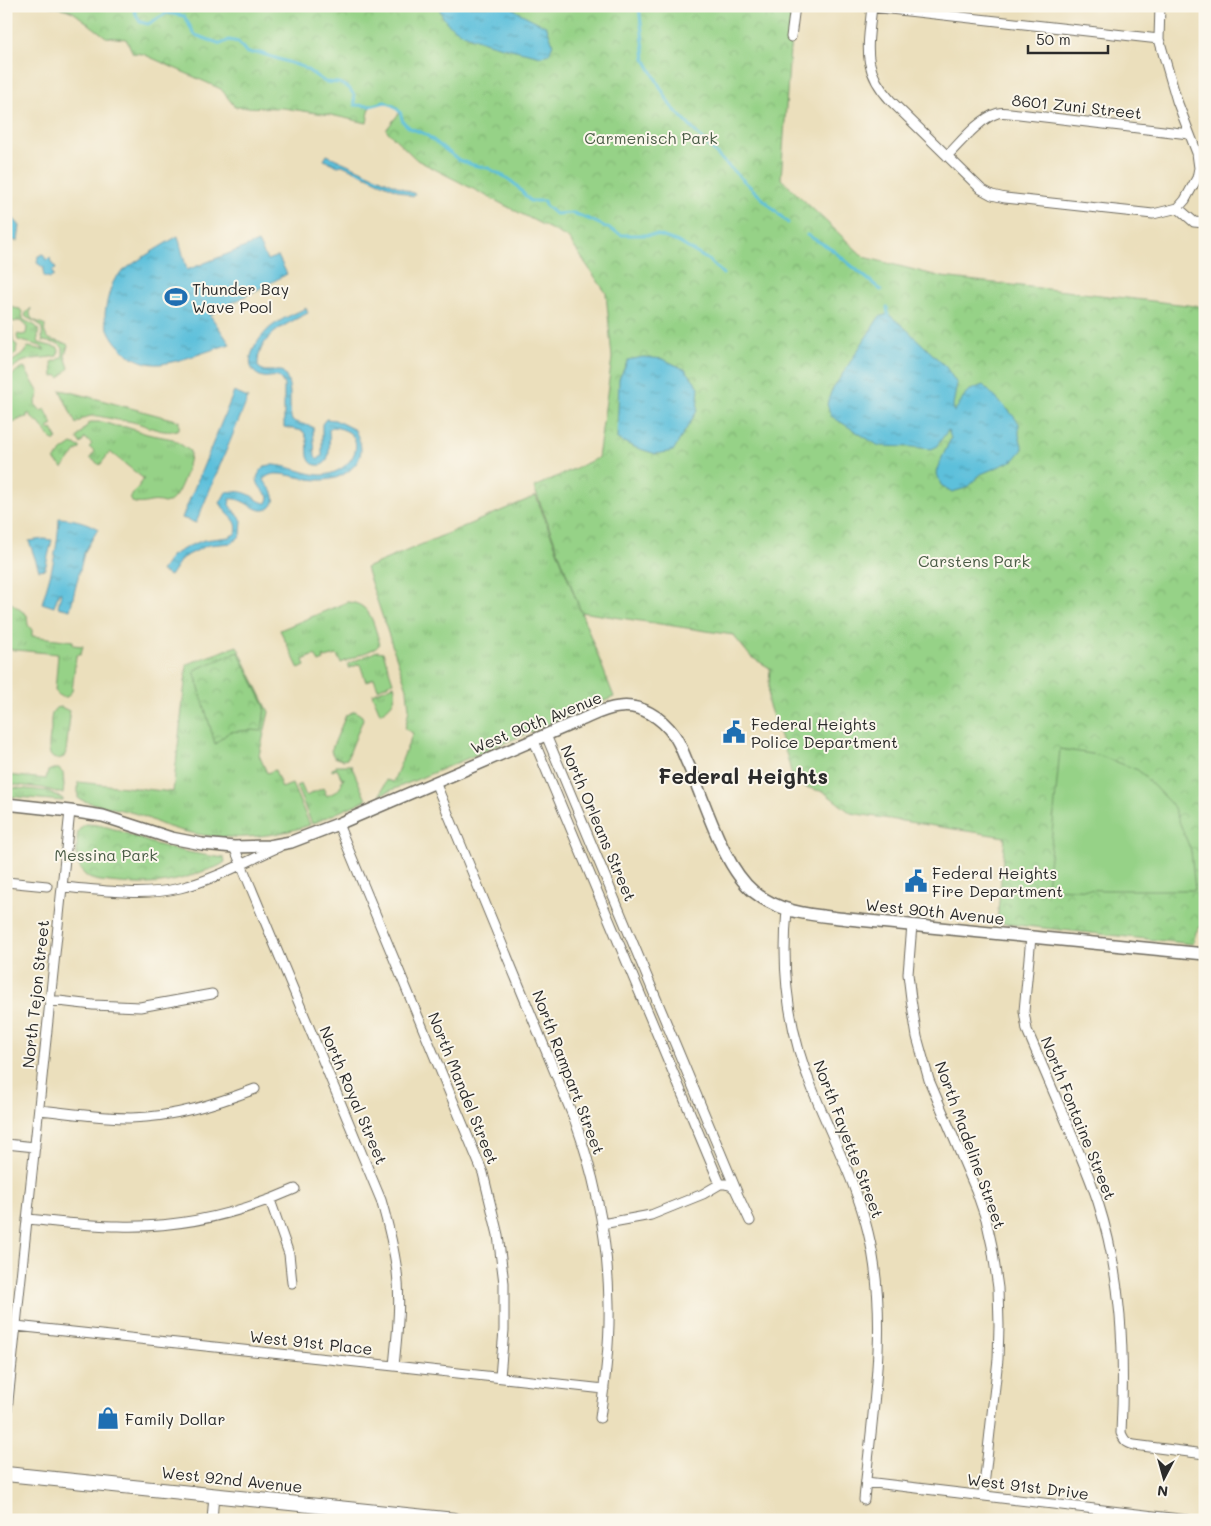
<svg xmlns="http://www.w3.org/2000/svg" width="1211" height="1526" font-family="Mali,sans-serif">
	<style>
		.grass { fill: url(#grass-tufts); stroke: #607e59 }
		.park { fill: url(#park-crowns); stroke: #607e59 }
		.pitch { fill: #96d287; stroke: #607e59 }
		.water { fill: url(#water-ripples); stroke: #447683 }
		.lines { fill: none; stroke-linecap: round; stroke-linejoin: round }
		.stream { stroke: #5dc0db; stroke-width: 3 }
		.minor-casing { stroke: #6e6a5e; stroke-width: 11 }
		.tertiary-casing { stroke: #6e6a5e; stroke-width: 14 }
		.primary-casing { stroke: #6e6a5e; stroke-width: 16 }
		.minor { stroke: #fff; stroke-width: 9 }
		.tertiary { stroke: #fff; stroke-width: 11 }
		.primary { stroke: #fff; stroke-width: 14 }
		.labels { text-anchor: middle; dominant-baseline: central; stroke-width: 4; stroke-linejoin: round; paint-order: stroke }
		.street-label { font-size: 16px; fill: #2b2b2b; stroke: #fbf7ec }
		.park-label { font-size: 16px; fill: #4b5d47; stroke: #fbf7ec }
		.poi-label { font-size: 16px; fill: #2b2b2b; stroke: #fbf7ec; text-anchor: start }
		.district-label { font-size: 21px; font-weight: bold; fill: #2b2b2b; stroke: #fbf7ec }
	</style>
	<defs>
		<pattern id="grass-tufts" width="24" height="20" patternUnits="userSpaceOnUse" patternTransform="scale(1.25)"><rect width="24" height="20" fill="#96d287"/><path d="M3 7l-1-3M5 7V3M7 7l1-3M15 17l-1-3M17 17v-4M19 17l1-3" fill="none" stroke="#81b475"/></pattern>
		<pattern id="park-crowns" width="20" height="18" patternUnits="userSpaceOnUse" patternTransform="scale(1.25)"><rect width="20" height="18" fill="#96d287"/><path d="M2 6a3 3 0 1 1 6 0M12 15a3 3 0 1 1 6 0" fill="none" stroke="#81b475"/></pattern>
		<pattern id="water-ripples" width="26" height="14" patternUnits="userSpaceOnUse" patternTransform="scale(1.25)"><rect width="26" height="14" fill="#5dc0db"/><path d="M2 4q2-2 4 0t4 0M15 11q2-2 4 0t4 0" fill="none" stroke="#4d9cb2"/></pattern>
	</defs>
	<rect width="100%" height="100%" fill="#fbf7ec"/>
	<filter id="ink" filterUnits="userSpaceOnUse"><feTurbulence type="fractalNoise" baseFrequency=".02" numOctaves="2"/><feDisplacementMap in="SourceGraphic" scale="10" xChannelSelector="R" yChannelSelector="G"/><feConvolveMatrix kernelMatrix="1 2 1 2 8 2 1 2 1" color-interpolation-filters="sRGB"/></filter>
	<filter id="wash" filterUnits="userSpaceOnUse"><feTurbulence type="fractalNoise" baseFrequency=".0096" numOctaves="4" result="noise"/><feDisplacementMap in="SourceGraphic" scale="20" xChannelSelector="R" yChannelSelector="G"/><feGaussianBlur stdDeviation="1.12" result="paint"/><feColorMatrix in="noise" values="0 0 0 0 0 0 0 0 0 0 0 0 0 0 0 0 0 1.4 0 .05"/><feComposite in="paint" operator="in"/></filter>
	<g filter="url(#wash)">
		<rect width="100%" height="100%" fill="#ebdfbc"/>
		<!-- grass -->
		<path class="grass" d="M 7,304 L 10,305 L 14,308 L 20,309 L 22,312 L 23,319 C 27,323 36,324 38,329 C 40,334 36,337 39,343 L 58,348 L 59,351 L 57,356 C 36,360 18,356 6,377 L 9,353 L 6,343 L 6,316 L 8,324 L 12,327 L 13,342 L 17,345 L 16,353 L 11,358 L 11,362 L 25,353 L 28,347 L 45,350 L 40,346 L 18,340 L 17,336 L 18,334 L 21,335 L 26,334 L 27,327 L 24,322 L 18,321 L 13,322 L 12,321 L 6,307 Z
			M 31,308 C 27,322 37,320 45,325 C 45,328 44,331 45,333 C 47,343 62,340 68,345 L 65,356 L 69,368 L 60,378 L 56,375 L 53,377 L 52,362 L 58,360 L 63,355 L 63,348 L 59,344 L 43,341 C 41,337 43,333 42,329 C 40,321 30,321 25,316 L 26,313 Z
			M 24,367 L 39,393 L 35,404 L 41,411 L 45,409 L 53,425 L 48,428 L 50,430 L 52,429 L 57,438 L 55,441 L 53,441 L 39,423 L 32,418 L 30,414 L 27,414 L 27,417 C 19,418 14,424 6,426 C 6,407 1,375 24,367 Z
			M 60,390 L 71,392 L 179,421 L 179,429 C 164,436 147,425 133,422 C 126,420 119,421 113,419 C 96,416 90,412 76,424 Z
			M 90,422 L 103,422 L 115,426 L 126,427 L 147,434 L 173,439 L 190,451 C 191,462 180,493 172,500 C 170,502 167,502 164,503 C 150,498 145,507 132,502 L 130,498 L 144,479 L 110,452 L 100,465 L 90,458 L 95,452 L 89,447 L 92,444 L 85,438 L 81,444 L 77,438 Z
			M 72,444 L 80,447 L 80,449 L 79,450 L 78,449 L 63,468 L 54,460 L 62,451 Z
			M 536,496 L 614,697 L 380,795 L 386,780 L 393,782 L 413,733 L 405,729 L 409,709 L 407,689 L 366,568 Z
			M 6,599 L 27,615 L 28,625 L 32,630 L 32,636 L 73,641 L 73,645 L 83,646 L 81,653 L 76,656 L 72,691 L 67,697 L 61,697 L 55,691 L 58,654 L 6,649 Z
			M 347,602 C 372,603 373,624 380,644 L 376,648 L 341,663 L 337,655 L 325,658 L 324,656 L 323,657 L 324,660 L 319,662 L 315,655 L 303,660 L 305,666 L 299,669 L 280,630 Z
			M 237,646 L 269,712 L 259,755 L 267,773 L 275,770 L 282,788 L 292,784 L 310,825 C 265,840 214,842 169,827 C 156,823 143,815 130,812 C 120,809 83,803 78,798 L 78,782 L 173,792 L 187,664 Z
			M 377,651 L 383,652 L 393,682 L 378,689 L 374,678 L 366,682 L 360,664 L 349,668 L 348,664 Z
			M 394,685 C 398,698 392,707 380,713 L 372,694 Z
			M 61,707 L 69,711 L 70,716 L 66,752 L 64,757 C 44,766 49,741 51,730 C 51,725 50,715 54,710 C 56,707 58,708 61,707 Z
			M 355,711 L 362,716 L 363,719 L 347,759 L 343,760 L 334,757 L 331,751 L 346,715 Z
			M 336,765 L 351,765 L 366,800 L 312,824 L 296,786 L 301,784 L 306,796 L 323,788 L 327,796 C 335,792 342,790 342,780 L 344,779 L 344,778 L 342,779 L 337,769 L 332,771 L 332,769 L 337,767 Z
			M 53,769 L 59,769 L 63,773 L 64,785 L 63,794 L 43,788 L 6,784 L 6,775 L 46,779 L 48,771 Z
			M 6,787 L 48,791 L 63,799 L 63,801 L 6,796 Z"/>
		<!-- park -->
		<path class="park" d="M 50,6 L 793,6 L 781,179 L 864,257 L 942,277 L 1205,307 L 1205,928 L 1200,927 L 1196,932 L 1193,944 L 997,923 L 1005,837 L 851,813 L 824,792 L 794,784 L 787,756 L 768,703 L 770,668 L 751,657 L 733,635 L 581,612 L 534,487 L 598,458 L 612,358 L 606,293 L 568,238 L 417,160 L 386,130 L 400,112 L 394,106 L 386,102 L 370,106 L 367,123 L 331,115 L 283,108 L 235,107 L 221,89 L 143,54 L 133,53 L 126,39 L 106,37 L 73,12 L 65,9 Z
			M 238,652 L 265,707 L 262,731 L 251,730 L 229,732 L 215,744 L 194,670 Z
			M 86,824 C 111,824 134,838 158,845 C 180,851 201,855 224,858 L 225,862 C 219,867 211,869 204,871 C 168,885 148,886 110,882 C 102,881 91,881 85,875 C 77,867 76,857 77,846 C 77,836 76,829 86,824 Z"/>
		<!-- pitch -->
		<path class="pitch" d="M 1060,749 L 1098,755 L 1138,770 L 1173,806 L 1191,851 L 1195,890 L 1104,890 L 1047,888 Z"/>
		<!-- water -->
		<path class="water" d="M 439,6 L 511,6 L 518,12 L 547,27 L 553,44 L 549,54 L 541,56 C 518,50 454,40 443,17 C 441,14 440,10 439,6 Z
			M 327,155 L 415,194 L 413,197 L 342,165 L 338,166 L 324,160 Z
			M 7,215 L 11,216 L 12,218 L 14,219 L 20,226 L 18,241 L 6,240 Z
			M 178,236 L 187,270 L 258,242 L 267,260 L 278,256 L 287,274 L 210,315 L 230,344 C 210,350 180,362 160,364 C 134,366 107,342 105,316 C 105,307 110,287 115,279 C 124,267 163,245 178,236 Z
			M 43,254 L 46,260 L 50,258 L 56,269 L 52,271 L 54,276 L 50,278 L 44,276 L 43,271 L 44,268 L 37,263 L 38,256 Z
			M 306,308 L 308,313 C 286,324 256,337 258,367 L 264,371 L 282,371 C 295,386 287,404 292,421 L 313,427 L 315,456 L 318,459 L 322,456 L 322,424 L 326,419 L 335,420 L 355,430 C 361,443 365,453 354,466 C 324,499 279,461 264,479 C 266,486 273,489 274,496 C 275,501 274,503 271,507 C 258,518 244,496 230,499 L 229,505 L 242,520 L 241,535 L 237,539 L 231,543 L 208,545 L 182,558 L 170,576 L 161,571 L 171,556 L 189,546 L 204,540 L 229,537 L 236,533 C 238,523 235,521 228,514 C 225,511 223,507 220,503 L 226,492 C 233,491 241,491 248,494 C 255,497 259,503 267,503 L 269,498 C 263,490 252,482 260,472 C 260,471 265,467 266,466 C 279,461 308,476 323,475 C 355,472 373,431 332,427 L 329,429 C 329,438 333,468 317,465 C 314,465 311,463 310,461 C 305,454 311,442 303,431 L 284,427 L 284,385 C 277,369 270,382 258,375 C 238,363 262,332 275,324 C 285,317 296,313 306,308 Z
			M 888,314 L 903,326 L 946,367 L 957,384 L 953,405 L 954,412 L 968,391 L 983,385 L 1010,412 L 1019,423 L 1019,435 L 1023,449 L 1014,460 L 981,474 L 966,488 L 952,492 L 941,485 L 936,471 L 951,438 L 948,430 L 936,447 L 931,449 L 913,447 L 879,446 L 831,416 L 827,404 L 831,392 L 879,317 Z
			M 643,357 L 663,359 L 686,370 L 699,387 L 697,411 L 673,451 L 656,454 L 634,447 L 617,439 L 619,379 L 628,360 Z
			M 234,392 L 248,398 L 196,523 L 182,518 Z
			M 59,518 C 73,519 85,521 98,529 L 84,553 L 70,610 L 58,607 L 61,593 L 59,592 L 54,607 L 42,603 C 51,574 58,549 59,518 Z
			M 44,539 L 52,540 L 45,569 L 39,570 L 29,541 Z"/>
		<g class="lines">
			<!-- stream -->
			<path class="stream" d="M 98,6 L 101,6
				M 132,6 L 140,22 L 148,24 L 167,13 L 184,16 L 195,35 L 221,44 L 229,40 L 238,42 L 247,53 L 260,53 L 303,67 L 325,82 L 339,83 L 349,88 L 354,95 L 355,105 L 370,106 L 385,102 L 394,106 L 400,112 L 403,122 L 410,128 L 425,134 L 459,160 L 473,165 L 488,168 L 507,178 L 516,185 L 530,201 L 544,201 L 545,205 L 555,214 L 573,213 L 591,220 L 622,235 L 658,235 L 678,242 L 710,261 L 723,274
				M 639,6 L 645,59 L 670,105 L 721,159 L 788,223
				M 807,235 L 830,248 L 881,290
				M 887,307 L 888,314"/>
		</g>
	</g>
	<g filter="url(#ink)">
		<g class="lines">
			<defs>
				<path id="minor" d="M 872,6 C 868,47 861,69 891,101 L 981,189 L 992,195 L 1005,198 L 1153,214 L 1178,208 L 1185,200 L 1197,178 L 1199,168 L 1197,153 L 1177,101 L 1159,39 L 1160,6
					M 872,7 L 1159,39
					M 791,37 L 795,6
					M 947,156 C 960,143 980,118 998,113 C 1002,112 1006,113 1010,113 L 1189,134
					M 1178,208 L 1194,222 L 1205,223
					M 546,735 L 737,1192
					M 534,741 L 720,1184
					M 435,782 L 575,1121 C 596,1179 608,1241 609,1304 C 610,1342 605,1380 600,1418
					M 338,824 L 483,1173 L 498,1235 L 504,1283 L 504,1330 L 500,1377
					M 234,847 L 381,1200 C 388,1224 394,1248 397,1272 C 401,1303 397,1335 394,1366
					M 6,882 L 47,886
					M 62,887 C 101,890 141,897 180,888 C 214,880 247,861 279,847
					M 787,910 C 781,972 788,1030 812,1088 C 831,1136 856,1182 868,1232 C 890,1321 872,1411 864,1500
					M 912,925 L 908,974 L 911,999 L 917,1037 L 929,1080 L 976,1190 L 986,1219 L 992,1246 L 998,1288 L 999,1326 L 998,1359 L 983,1495
					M 1031,937 L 1024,1011 L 1027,1030 C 1041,1062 1055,1095 1069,1128 C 1079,1153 1090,1177 1098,1202 C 1122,1277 1125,1355 1121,1433 C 1124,1440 1126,1443 1134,1445 L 1205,1454
					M 50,1000 L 93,1005 L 140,1007 L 212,994
					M 39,1110 C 69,1113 100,1118 131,1118 C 174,1117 215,1104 255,1089
					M 6,1144 L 35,1147
					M 270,1200 L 289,1254 L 292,1283
					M 27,1219 C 58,1222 88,1226 119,1226 C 180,1228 239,1214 295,1189
					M 602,1224 L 651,1215 L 703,1194 L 720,1184 L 725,1184 L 730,1185 L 735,1189 L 750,1221
					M 16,1326 L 394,1366 L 604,1389
					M 6,1420 L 70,811
					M 866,1482 L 1188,1520
					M 212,1520 L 214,1495"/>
				<path id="tertiary" d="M 6,804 L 70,811 L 103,816 L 171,838 L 202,844 L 234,847 L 269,846 L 291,842 L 338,824 L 576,722 C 589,717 604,708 619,707 C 641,704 661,717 674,735 C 680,743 683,753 687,762 C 705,800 722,866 754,892 C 781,914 815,915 848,919 L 1205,954"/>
				<path id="primary" d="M 6,1474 L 455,1520"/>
			</defs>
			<!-- minor casing -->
			<use href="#minor" class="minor-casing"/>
			<!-- tertiary casing -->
			<use href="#tertiary" class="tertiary-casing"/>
			<!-- primary casing -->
			<use href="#primary" class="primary-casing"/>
			<!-- minor -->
			<use href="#minor" class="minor"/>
			<!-- tertiary -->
			<use href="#tertiary" class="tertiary"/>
			<!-- primary -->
			<use href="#primary" class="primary"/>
		</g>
	</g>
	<!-- icons -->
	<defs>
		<symbol id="stadium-bare" viewBox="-9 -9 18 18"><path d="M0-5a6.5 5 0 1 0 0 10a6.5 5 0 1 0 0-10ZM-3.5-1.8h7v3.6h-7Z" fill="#1f6fb2" stroke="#fbf7ec" stroke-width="2.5" paint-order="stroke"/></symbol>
		<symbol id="civic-bare" viewBox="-9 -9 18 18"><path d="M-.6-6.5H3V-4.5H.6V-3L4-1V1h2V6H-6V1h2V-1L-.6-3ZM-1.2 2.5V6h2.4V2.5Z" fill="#1f6fb2" stroke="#fbf7ec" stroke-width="2.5" paint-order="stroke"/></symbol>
		<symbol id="shop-bare" viewBox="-9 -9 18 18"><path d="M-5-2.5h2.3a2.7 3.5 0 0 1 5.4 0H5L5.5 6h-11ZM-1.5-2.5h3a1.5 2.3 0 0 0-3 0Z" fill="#1f6fb2" stroke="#fbf7ec" stroke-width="2.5" paint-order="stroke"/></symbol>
	</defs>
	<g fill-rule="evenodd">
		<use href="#stadium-bare" x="160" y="281" width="32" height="32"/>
		<use href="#civic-bare" x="718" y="716" width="32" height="32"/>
		<use href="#civic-bare" x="900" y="865" width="32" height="32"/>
		<use href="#shop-bare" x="92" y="1402" width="32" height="32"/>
	</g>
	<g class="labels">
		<!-- street labels -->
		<g class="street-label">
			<text transform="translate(1077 106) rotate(6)">8601 Zuni Street</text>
			<text transform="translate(536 722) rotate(-22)">West 90th Avenue</text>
			<text transform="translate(599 823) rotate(67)">North Orleans Street</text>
			<text transform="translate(935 911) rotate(6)">West 90th Avenue</text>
			<text transform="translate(35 994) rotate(-84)">North Tejon Street</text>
			<text transform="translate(569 1072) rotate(69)">North Rampart Street</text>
			<text transform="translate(464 1088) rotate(68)">North Mandel Street</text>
			<text transform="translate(354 1095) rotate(67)">North Royal Street</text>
			<text transform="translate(1079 1118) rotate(68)">North Fontaine Street</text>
			<text transform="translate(849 1139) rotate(69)">North Fayette Street</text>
			<text transform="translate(971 1145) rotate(70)">North Madeline Street</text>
			<text transform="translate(311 1342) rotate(6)">West 91st Place</text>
			<text transform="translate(232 1479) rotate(6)">West 92nd Avenue</text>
			<text transform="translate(1028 1486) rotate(7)">West 91st Drive</text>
		</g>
		<!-- park labels -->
		<g class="park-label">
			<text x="651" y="137">Carmenisch Park</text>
			<text x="974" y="560">Carstens Park</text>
			<text x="106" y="854">Messina Park</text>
		</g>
		<!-- poi labels -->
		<g class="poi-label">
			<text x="192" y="288">Thunder Bay<tspan x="192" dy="18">Wave Pool</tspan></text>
			<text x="751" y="723">Federal Heights<tspan x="751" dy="18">Police Department</tspan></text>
			<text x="932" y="872">Federal Heights<tspan x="932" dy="18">Fire Department</tspan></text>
			<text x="125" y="1418">Family Dollar</text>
		</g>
		<!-- district labels -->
		<g class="district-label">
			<text x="743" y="775">Federal Heights</text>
		</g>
	</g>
	<!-- margin -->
	<rect width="1211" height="1526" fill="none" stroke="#fbf7ec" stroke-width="25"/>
	<!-- north arrow -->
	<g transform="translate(1164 1478) rotate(186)" stroke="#fbf7ec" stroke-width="4" paint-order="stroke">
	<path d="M0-4L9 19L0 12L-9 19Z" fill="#2b2b2b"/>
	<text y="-8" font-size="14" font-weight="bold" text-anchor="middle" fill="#2b2b2b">N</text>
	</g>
	<!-- scale -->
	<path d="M1028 45v8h80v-8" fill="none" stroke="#2b2b2b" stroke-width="2.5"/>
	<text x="1036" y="45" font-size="15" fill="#2b2b2b" stroke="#fbf7ec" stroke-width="4" paint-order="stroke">50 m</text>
</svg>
